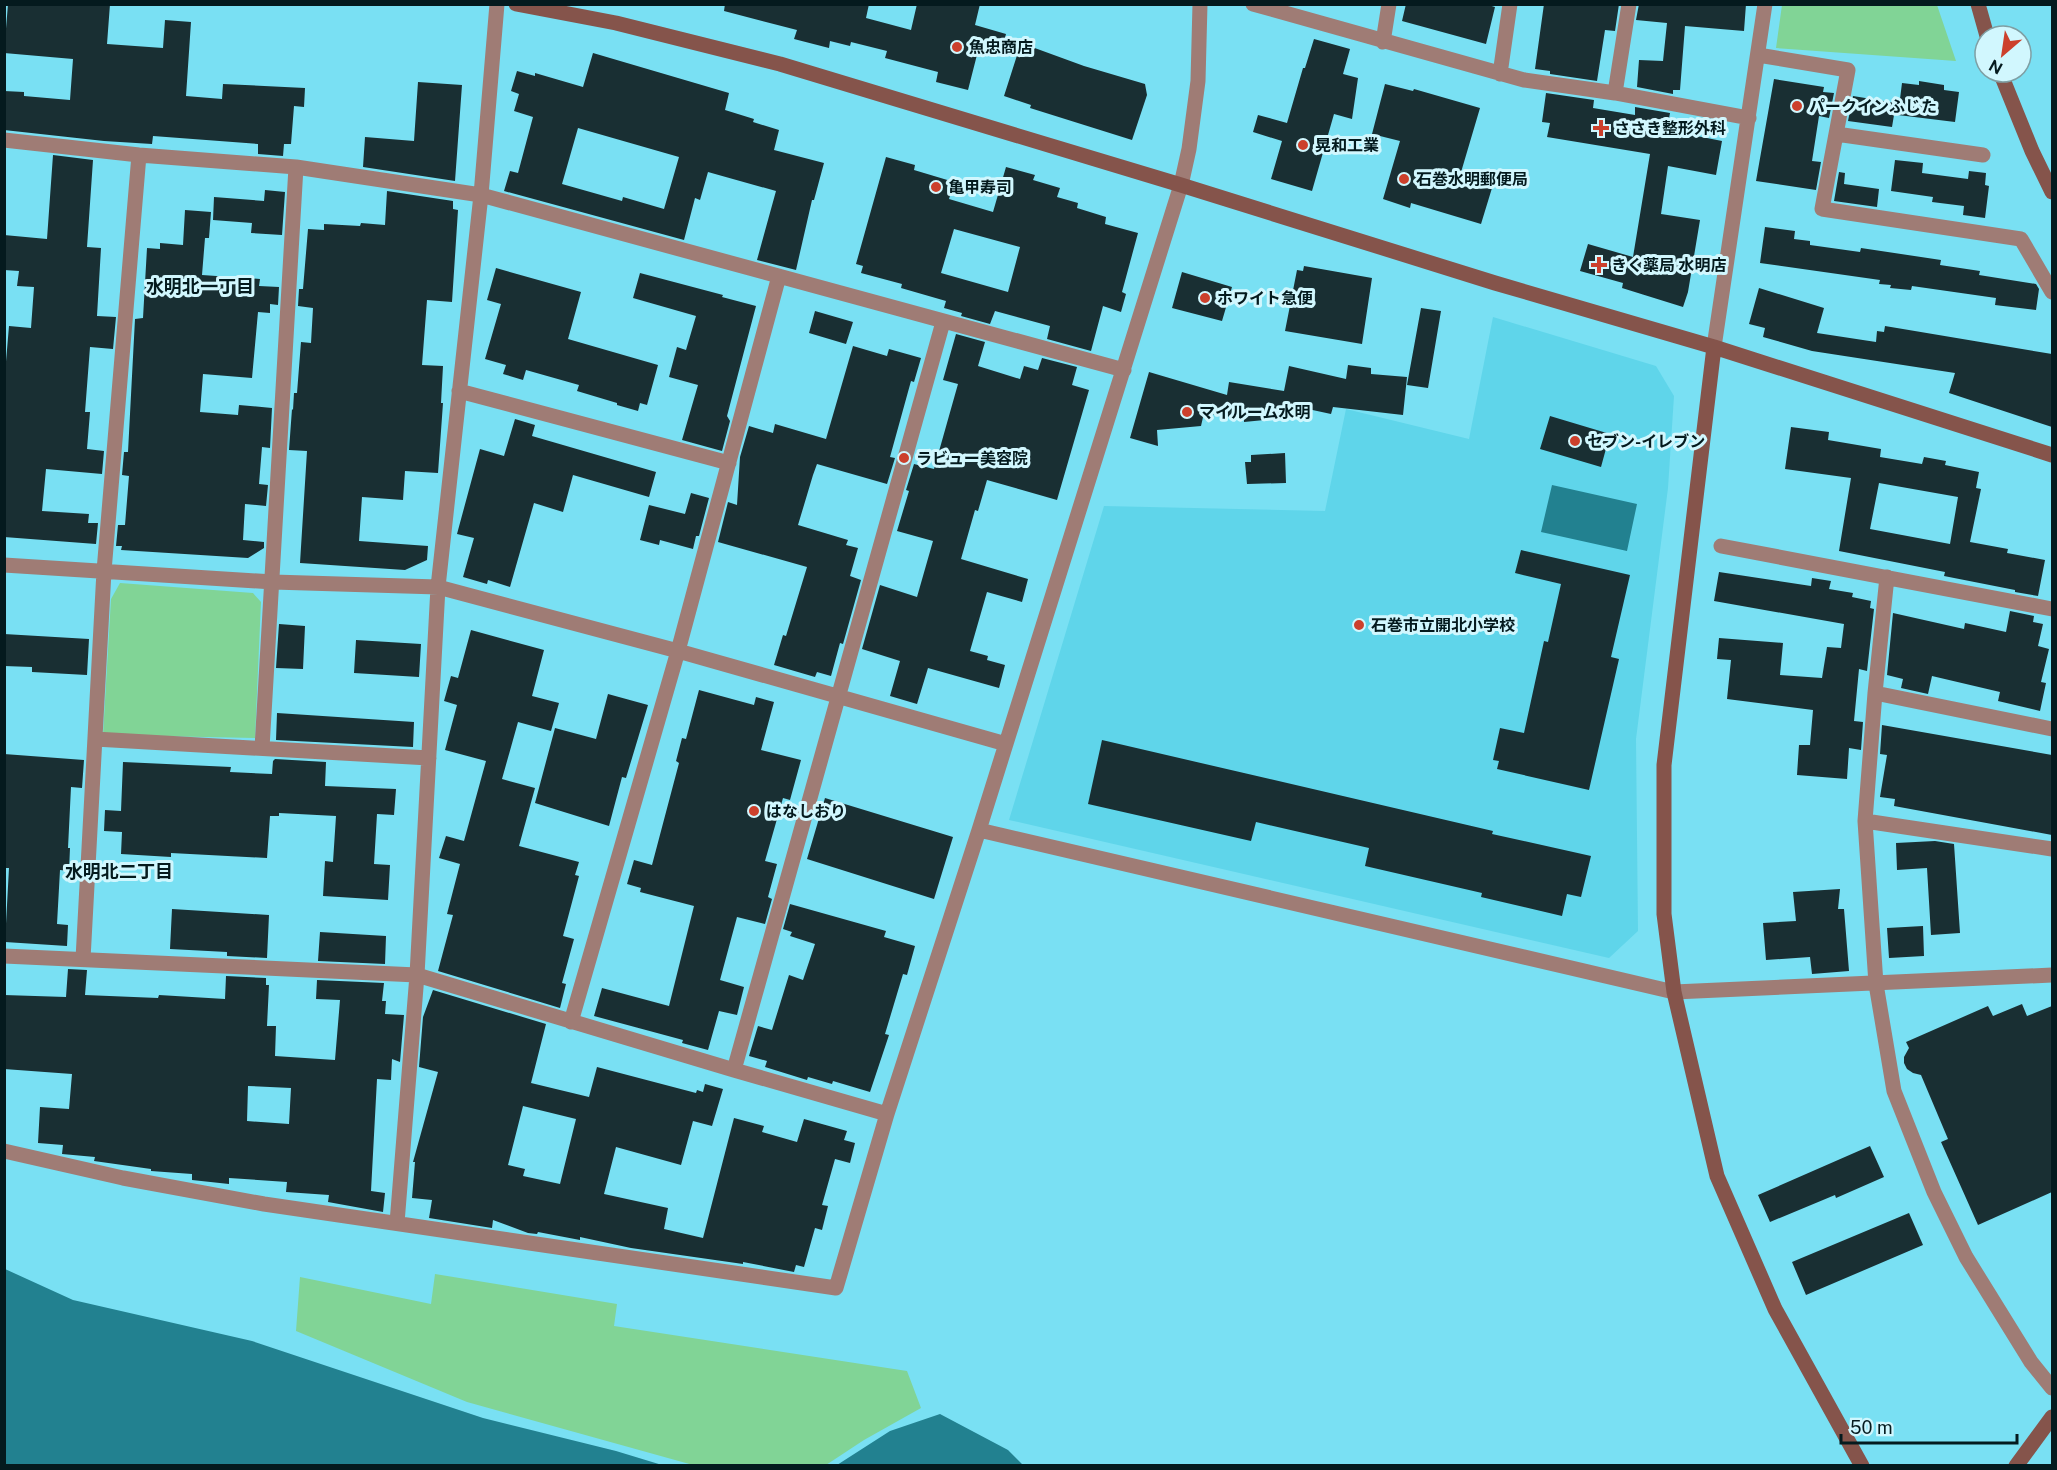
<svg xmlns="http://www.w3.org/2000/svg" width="2057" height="1470" font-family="'Public Sans','Noto Sans JP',sans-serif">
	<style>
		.built { fill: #5fd5ea }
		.green { fill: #81d496 }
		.water { fill: #228190 }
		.building { fill: #192f33; fill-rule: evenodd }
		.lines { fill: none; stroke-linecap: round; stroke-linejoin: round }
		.street { stroke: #9f7c75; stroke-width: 15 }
		.secondary { stroke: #85544b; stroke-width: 15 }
		.poi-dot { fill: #cc402c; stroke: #d1f7fe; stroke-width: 2 }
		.labels { text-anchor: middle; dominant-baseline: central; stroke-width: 6; stroke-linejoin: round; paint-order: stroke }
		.poi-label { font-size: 16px; font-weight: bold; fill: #041a1e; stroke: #d1f7fe; text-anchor: start }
		.neighbourhood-label { font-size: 18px; font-weight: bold; fill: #041a1e; stroke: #d1f7fe }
	</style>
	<rect width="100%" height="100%" fill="#79e0f3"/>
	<!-- built -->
	<path class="built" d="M 1493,317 L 1656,366 L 1674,396 L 1668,488 L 1636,739 L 1638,931 L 1609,958 L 1009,820 L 1104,506 L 1325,511 L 1346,409 L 1469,439 Z"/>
	<!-- green -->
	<path class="green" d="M 1782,5 L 1937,5 L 1956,61 L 1776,48 Z
		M 120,583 L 253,593 L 261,602 L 255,738 L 103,735 L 111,599 Z
		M 435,1274 L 617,1304 L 614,1326 L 907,1371 L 921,1408 L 864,1440 L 826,1465 L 693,1465 L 467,1402 L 296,1331 L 300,1277 L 431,1304 Z"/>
	<!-- water -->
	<path class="water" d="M 1552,485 L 1637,504 L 1627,551 L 1541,532 Z
		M 5,1269 L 73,1300 L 252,1341 L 483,1418 L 616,1451 L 662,1465 L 5,1465 Z
		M 940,1414 L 1008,1450 L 1023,1465 L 837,1465 L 890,1431 Z"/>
	<!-- building -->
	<path class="building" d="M 8,4 L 110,4 L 107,44 L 163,48 L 165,20 L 191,22 L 186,96 L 222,99 L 223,84 L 305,88 L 304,107 L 294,106 L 291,144 L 284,144 L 283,156 L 258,154 L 258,144 L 153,136 L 152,144 L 104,141 L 4,130 L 4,91 L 24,92 L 24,96 L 70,100 L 73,59 L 4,53 Z
		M 725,4 L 869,4 L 866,18 L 911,30 L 917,4 L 980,4 L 975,25 L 1006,34 L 1001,53 L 979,47 L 968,90 L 936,82 L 938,72 L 885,58 L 887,51 L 851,42 L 850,46 L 830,41 L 829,48 L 794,39 L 797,30 L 724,11 Z
		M 1406,4 L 1485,4 L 1495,7 L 1486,44 L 1402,21 Z
		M 1544,4 L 1619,4 L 1615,31 L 1605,30 L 1597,81 L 1550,74 L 1550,71 L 1535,69 Z
		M 1639,4 L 1746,4 L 1744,31 L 1685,26 L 1680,90 L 1673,90 L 1673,94 L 1637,87 L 1639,60 L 1663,61 L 1667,23 L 1636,20 Z
		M 1314,39 L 1350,49 L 1343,74 L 1358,78 L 1352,119 L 1334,114 L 1312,191 L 1271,179 L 1282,141 L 1253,132 L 1258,115 L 1287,123 L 1303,68 L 1305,68 Z
		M 1021,43 L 1084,66 L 1145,84 L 1147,95 L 1132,140 L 1030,108 L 1031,105 L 1004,96 Z
		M 593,53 L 729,93 L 725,110 L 754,119 L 753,122 L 779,130 L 774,150 L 824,163 L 814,200 L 812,200 L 796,270 L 757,260 L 776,191 L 708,172 L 700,200 L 695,198 L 684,240 L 504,191 L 510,171 L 518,173 L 533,117 L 514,111 L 519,94 L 511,91 L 517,71 L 535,76 L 535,73 L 583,87 ZM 578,128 L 679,157 L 664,209 L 623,197 L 622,201 L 562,184 Z
		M 1774,79 L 1824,87 L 1823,92 L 1834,93 L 1829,118 L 1819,116 L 1812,161 L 1821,162 L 1816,190 L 1756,181 Z
		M 1919,81 L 1944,85 L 1944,90 L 1959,92 L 1955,122 L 1898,115 L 1902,83 L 1919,85 Z
		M 418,82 L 462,85 L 455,181 L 363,167 L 365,137 L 414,141 Z
		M 1385,84 L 1413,91 L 1414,89 L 1480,108 L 1459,179 L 1492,188 L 1481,224 L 1411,203 L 1410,208 L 1383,199 L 1400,141 L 1372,134 Z
		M 1546,93 L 1594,100 L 1593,108 L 1635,115 L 1635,107 L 1670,113 L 1667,130 L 1722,141 L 1716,175 L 1668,166 L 1661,214 L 1700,220 L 1688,292 L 1683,307 L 1622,288 L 1623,283 L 1580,271 L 1588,244 L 1633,257 L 1650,154 L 1547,137 L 1550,123 L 1542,122 Z
		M 1853,96 L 1896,103 L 1892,127 L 1848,121 Z
		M 53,155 L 93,160 L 87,247 L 101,248 L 97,316 L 116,317 L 113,349 L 90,347 L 85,412 L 90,412 L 87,449 L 104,451 L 102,474 L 46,469 L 42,511 L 89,514 L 88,523 L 98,523 L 96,544 L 4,537 L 4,385 L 9,326 L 31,328 L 34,287 L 17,286 L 19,271 L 4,270 L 4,235 L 47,239 Z
		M 886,157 L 915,165 L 914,170 L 954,182 L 949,199 L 993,212 L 1006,167 L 1035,175 L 1033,180 L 1060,188 L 1057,197 L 1078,203 L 1077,208 L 1106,217 L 1105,224 L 1138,233 L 1122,292 L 1126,294 L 1121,312 L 1103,306 L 1091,351 L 1047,339 L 1050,326 L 995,311 L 990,324 L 961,316 L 962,313 L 944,308 L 946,301 L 901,288 L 902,284 L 861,273 L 863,266 L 856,264 ZM 954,229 L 1020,247 L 1008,292 L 941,273 Z
		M 1895,160 L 1923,163 L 1922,173 L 1968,179 L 1969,171 L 1986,173 L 1985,185 L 1989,186 L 1985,218 L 1963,215 L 1964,206 L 1932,202 L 1933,197 L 1891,191 Z
		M 1839,172 L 1845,173 L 1844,184 L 1879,189 L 1877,207 L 1834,201 Z
		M 265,190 L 285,192 L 282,235 L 251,233 L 252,223 L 213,220 L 214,197 L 264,201 Z
		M 387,191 L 453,201 L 453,209 L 458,210 L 452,302 L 427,300 L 422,365 L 443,366 L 441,403 L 443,403 L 438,473 L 405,471 L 403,500 L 362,497 L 359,541 L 428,546 L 427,560 L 405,570 L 300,563 L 307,451 L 289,450 L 292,409 L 293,410 L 294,393 L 297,393 L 301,342 L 311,343 L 313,308 L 298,306 L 299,289 L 303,289 L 308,229 L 324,230 L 324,224 L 360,226 L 361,223 L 385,225 Z
		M 185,210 L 211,212 L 209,238 L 205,238 L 202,275 L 260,279 L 259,286 L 279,287 L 278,305 L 270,304 L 270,313 L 258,312 L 252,378 L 203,374 L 200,412 L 238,415 L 239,405 L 272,408 L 270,448 L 262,447 L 259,484 L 268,485 L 266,506 L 245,504 L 243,540 L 264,542 L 264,548 L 248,558 L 121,550 L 122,546 L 116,546 L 118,525 L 125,525 L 129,476 L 122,475 L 124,452 L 128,452 L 135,319 L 143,318 L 147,248 L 160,249 L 160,243 L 183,245 Z
		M 1765,227 L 1795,231 L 1794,239 L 1810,241 L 1810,245 L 1860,252 L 1861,248 L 1941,260 L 1940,265 L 1980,271 L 1979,275 L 2036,284 L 2039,289 L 2036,310 L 1995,305 L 1996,298 L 1912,286 L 1911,290 L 1890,288 L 1891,285 L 1879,284 L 1880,280 L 1760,263 Z
		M 1304,266 L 1372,278 L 1362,344 L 1285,331 L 1297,270 L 1303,271 Z
		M 496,268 L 581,292 L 568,339 L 658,365 L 647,405 L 640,403 L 638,411 L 617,405 L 617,403 L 577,391 L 579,385 L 526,370 L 523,380 L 503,374 L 506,365 L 485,359 L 501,304 L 487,300 Z
		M 1182,272 L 1232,287 L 1222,321 L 1172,308 Z
		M 640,273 L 723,295 L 722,297 L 756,306 L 727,416 L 730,421 L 722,451 L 682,440 L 698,385 L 669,377 L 677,347 L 686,350 L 696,316 L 633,298 Z
		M 1759,288 L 1824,308 L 1817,333 L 1876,342 L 1877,331 L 1884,332 L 1885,326 L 2052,354 L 2052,427 L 1949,393 L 1955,373 L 1812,351 L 1763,337 L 1765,328 L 1749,324 Z
		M 1421,308 L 1441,311 L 1428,388 L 1407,385 Z
		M 815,311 L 853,322 L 846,344 L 809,333 Z
		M 956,334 L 985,342 L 978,366 L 1020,379 L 1024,366 L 1038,370 L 1042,358 L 1077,367 L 1072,385 L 1089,390 L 1057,500 L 987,480 L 978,511 L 975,510 L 961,559 L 1028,579 L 1022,602 L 987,592 L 970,651 L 988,656 L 987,660 L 1005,665 L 999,688 L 928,668 L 917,704 L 890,696 L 900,661 L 862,649 L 880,585 L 917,597 L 933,541 L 897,531 L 909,491 L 906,490 L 914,464 L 934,469 L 958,384 L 943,380 Z
		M 853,346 L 887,356 L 889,349 L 921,358 L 914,382 L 911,381 L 890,457 L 895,458 L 887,484 L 817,464 L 813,475 L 798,525 L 848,540 L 846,545 L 858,548 L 850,576 L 861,580 L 843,644 L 840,643 L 831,676 L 817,672 L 815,677 L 774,665 L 783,635 L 786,636 L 807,567 L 718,542 L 728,502 L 737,505 L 740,457 L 749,426 L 773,433 L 775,424 L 826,439 Z
		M 1348,365 L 1371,368 L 1371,374 L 1407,377 L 1403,415 L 1333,407 L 1331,414 L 1294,406 L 1295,417 L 1244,422 L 1244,419 L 1204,413 L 1201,426 L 1157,430 L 1158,446 L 1130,438 L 1149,372 L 1227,395 L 1229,382 L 1284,391 L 1289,366 L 1346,379 Z
		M 1550,416 L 1610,434 L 1601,467 L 1540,449 Z
		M 515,419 L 535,425 L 532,436 L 656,472 L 649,497 L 573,475 L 563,512 L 534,503 L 510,587 L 488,580 L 487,584 L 463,577 L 474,538 L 457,534 L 480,449 L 504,456 Z
		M 1791,427 L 1829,432 L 1828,440 L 1881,449 L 1880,457 L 1922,464 L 1924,457 L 1946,461 L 1945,465 L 1979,472 L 1976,488 L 1981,489 L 1970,542 L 2008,549 L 2007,553 L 2045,560 L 2038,596 L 2015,592 L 2015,590 L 1944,576 L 1945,572 L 1839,551 L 1851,478 L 1785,469 ZM 1879,483 L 1958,497 L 1950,544 L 1870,529 Z
		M 1285,453 L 1286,483 L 1247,484 L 1245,462 L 1251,462 L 1251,455 Z
		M 691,493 L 709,498 L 699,536 L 696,536 L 693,549 L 660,540 L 659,545 L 640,540 L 649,505 L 685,514 Z
		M 1521,550 L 1630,575 L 1611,657 L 1619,659 L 1589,790 L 1497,769 L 1499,761 L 1493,760 L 1500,728 L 1524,733 L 1544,641 L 1548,642 L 1561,584 L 1515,573 Z
		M 1719,572 L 1811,586 L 1812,578 L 1831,581 L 1829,589 L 1853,593 L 1852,597 L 1871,601 L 1870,608 L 1874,609 L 1867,671 L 1859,669 L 1854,721 L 1863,722 L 1861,750 L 1849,748 L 1847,779 L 1797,775 L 1799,745 L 1810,745 L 1813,710 L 1727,699 L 1731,660 L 1717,659 L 1719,638 L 1783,643 L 1780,675 L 1822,678 L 1827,647 L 1841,648 L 1844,624 L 1714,601 Z
		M 2010,611 L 2034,616 L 2033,622 L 2043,624 L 2038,646 L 2049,649 L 2041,682 L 2046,683 L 2040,711 L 1998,701 L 2000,692 L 1932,676 L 1928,694 L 1901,688 L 1903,679 L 1887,675 L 1893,613 L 1964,629 L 1965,623 L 2006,632 Z
		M 279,624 L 305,626 L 303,669 L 276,668 Z
		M 471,630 L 544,650 L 532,696 L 559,703 L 551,731 L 518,722 L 502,779 L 535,788 L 519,846 L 579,862 L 575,875 L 579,876 L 563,936 L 574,939 L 562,983 L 566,984 L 560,1008 L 438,971 L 453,915 L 447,914 L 460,864 L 439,858 L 446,836 L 464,841 L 486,761 L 445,750 L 457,705 L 444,701 L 451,676 L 458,678 Z
		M 4,634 L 89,639 L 87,675 L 32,672 L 32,667 L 4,666 Z
		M 356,640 L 421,644 L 419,677 L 354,673 Z
		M 699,690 L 754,705 L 756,697 L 774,702 L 761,750 L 801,760 L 790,800 L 783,798 L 765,861 L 777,864 L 768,897 L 772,899 L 765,924 L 737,917 L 720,980 L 744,987 L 737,1015 L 719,1011 L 708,1050 L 682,1043 L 683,1040 L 594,1016 L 602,988 L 669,1006 L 694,906 L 640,892 L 641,888 L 627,884 L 634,860 L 652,865 L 679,763 L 676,761 L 682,738 L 686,739 Z
		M 608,694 L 648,705 L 626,778 L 622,777 L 609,826 L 535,803 L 555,728 L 596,739 Z
		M 277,713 L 414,722 L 413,747 L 276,740 Z
		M 1882,725 L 2052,755 L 2052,835 L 1894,806 L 1895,799 L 1880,797 L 1887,755 L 1880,754 Z
		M 1102,740 L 1493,831 L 1492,834 L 1591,856 L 1581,897 L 1567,894 L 1562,916 L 1481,897 L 1482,893 L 1365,866 L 1369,848 L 1256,822 L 1251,841 L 1088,804 Z
		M 4,754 L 84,760 L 82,788 L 71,787 L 68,848 L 70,848 L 69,871 L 60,870 L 57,924 L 68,925 L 67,946 L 5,942 L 9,868 L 4,868 Z
		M 275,759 L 326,762 L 325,786 L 396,789 L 394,815 L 377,814 L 374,864 L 390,865 L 388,900 L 323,896 L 325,861 L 333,862 L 336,816 L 279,813 L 279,816 L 270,816 L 267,858 L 171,853 L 171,857 L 121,854 L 122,832 L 104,831 L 105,810 L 121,811 L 123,762 L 231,767 L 230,772 L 272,774 L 273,761 Z
		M 825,798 L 953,837 L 934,899 L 807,859 Z
		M 1935,841 L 1954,844 L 1960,933 L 1931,935 L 1927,868 L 1897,870 L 1896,843 Z
		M 1840,889 L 1838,909 L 1844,909 L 1849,971 L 1812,974 L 1810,957 L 1766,960 L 1763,923 L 1796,921 L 1793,892 Z
		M 790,904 L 886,931 L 884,937 L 915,946 L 907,975 L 903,974 L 885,1034 L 889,1035 L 870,1092 L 833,1081 L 832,1084 L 808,1077 L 807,1080 L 765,1067 L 767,1061 L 749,1056 L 758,1026 L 772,1030 L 789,975 L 803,980 L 815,944 L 790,936 L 792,932 L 783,929 Z
		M 172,909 L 269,915 L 267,958 L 227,956 L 227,952 L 170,949 Z
		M 1923,926 L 1924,956 L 1889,958 L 1887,928 Z
		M 320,932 L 386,936 L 385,964 L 318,961 Z
		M 68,969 L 87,970 L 85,995 L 158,998 L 159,995 L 225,999 L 226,976 L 266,978 L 266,985 L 269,985 L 267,1026 L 276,1026 L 275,1056 L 335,1060 L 340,1000 L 316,999 L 317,980 L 384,983 L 382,1001 L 386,1001 L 385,1014 L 404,1015 L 400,1062 L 392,1059 L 391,1080 L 377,1079 L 371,1191 L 385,1193 L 383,1212 L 328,1202 L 329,1195 L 286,1192 L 287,1182 L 229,1178 L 229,1184 L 192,1180 L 192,1174 L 151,1171 L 151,1169 L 94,1161 L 95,1157 L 62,1154 L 63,1145 L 38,1143 L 40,1107 L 69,1109 L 72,1074 L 4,1069 L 4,995 L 66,997 ZM 248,1086 L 291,1088 L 289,1124 L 247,1121 Z
		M 433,990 L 546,1024 L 531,1083 L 589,1097 L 597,1067 L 696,1093 L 697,1090 L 703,1092 L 705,1084 L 723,1089 L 712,1126 L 693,1121 L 681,1165 L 616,1147 L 604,1194 L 668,1208 L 664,1229 L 703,1238 L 734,1118 L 764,1126 L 762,1132 L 797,1142 L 804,1119 L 847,1131 L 844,1140 L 855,1143 L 850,1163 L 835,1159 L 822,1205 L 828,1206 L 822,1230 L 815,1228 L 804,1267 L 796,1265 L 794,1272 L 743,1262 L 743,1264 L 631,1248 L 580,1237 L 580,1240 L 538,1232 L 537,1234 L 528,1233 L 493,1220 L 492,1228 L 429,1218 L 432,1200 L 412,1198 L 415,1162 L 413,1162 L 438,1072 L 419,1067 L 423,1017 ZM 523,1106 L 576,1119 L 560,1184 L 523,1176 L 525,1169 L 508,1165 Z
		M 2022,1004 L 2027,1016 L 2052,1006 L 2052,1192 L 1978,1225 L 1941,1142 L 1948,1139 L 1921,1075 L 1913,1073 L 1907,1069 L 1904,1063 L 1904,1057 L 1909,1048 L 1906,1042 L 1988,1006 L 1993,1016 Z
		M 1870,1146 L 1884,1177 L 1836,1198 L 1835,1195 L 1770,1222 L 1758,1195 Z
		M 1909,1213 L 1923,1245 L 1806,1295 L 1792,1262 Z"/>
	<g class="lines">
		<!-- street -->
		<path class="street" d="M 1253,4 L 1524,80 L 1615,93 L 1749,118
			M 1383,42 L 1389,4
			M 1758,55 L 1848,70 L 1822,209 L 2021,239 L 2052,292
			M 1500,74 L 1510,4
			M 1615,93 L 1629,4
			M 1836,134 L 1983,155
			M 4,140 L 139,155 L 296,167 L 481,195 L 1124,370
			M 1714,347 L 1765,4
			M 459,391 L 729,463
			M 1721,546 L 2052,609
			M 4,565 L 273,582 L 438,587 L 678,651 L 1006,744
			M 1887,577 L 1875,693 L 1865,821 L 1876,984 L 1894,1091 L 1934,1192 L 1966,1257 L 2031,1362 L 2052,1388
			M 1875,693 L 2052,729
			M 95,739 L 429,758
			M 262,748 L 296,167
			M 1865,821 L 2052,849
			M 979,830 L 1674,992 L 2052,975
			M 4,956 L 417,975 L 734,1070 L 887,1114
			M 83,959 L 104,571 L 139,155
			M 571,1022 L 678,651 L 779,276
			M 734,1070 L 943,322
			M 4,1151 L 123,1178 L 264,1204 L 836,1288 L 887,1114 L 979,830 L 1181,185 L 1189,149 L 1198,81 L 1200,4
			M 397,1223 L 417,975 L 438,587 L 481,195 L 497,4"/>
		<!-- secondary -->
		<path class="secondary" d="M 516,4 L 616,23 L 780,64 L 1181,185 L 1495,283 L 1714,347 L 2052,455
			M 1978,4 L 1987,36
			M 2000,72 L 2032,151 L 2052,192
			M 1714,347 L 1664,765 L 1664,914 L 1674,992 L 1717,1176 L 1775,1309 L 1862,1466
			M 2016,1466 L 2052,1417"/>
	</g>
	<!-- markers -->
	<g class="poi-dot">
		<circle cx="957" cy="47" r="6"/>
		<circle cx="1797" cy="106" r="6"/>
		<path d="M1598 119h6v6h6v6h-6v6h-6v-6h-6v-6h6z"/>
		<circle cx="1303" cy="145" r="6"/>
		<circle cx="1404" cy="179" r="6"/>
		<circle cx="936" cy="187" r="6"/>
		<path d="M1596 256h6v6h6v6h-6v6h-6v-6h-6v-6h6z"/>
		<circle cx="1205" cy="298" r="6"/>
		<circle cx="1187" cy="412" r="6"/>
		<circle cx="1575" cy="441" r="6"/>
		<circle cx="904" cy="458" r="6"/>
		<circle cx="1359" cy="625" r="6"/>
		<circle cx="754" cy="811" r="6"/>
	</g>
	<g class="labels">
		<!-- poi labels -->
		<g class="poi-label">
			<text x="969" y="47">魚忠商店</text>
			<text x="1809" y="106">パークインふじた</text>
			<text x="1614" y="128">ささき整形外科</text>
			<text x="1315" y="145">晃和工業</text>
			<text x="1416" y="179">石巻水明郵便局</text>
			<text x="948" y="187">亀甲寿司</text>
			<text x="1611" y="265">きく薬局 水明店</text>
			<text x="1217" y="298">ホワイト急便</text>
			<text x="1199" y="412">マイルーム水明</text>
			<text x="1587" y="441">セブン-イレブン</text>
			<text x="916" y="458">ラビュー美容院</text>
			<text x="1371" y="625">石巻市立開北小学校</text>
			<text x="766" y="811">はなしおり</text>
		</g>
		<!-- neighbourhood labels -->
		<g class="neighbourhood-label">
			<text x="200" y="286">水明北一丁目</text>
			<text x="119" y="871">水明北二丁目</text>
		</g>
	</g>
	<!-- border -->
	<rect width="2057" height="1470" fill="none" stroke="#041a1e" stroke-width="12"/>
	<!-- north arrow -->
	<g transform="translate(2003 54) rotate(209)"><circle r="28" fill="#d1f7fe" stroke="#7f9fa4" stroke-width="1.5"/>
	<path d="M0-4.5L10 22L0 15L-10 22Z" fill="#cc402c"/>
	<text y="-9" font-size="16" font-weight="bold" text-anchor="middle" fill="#041a1e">N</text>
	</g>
	<!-- scale -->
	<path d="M1841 1434v9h176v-9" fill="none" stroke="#041a1e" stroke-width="3"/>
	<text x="1850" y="1434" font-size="18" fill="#041a1e" stroke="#d1f7fe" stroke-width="4.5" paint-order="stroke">50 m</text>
</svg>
